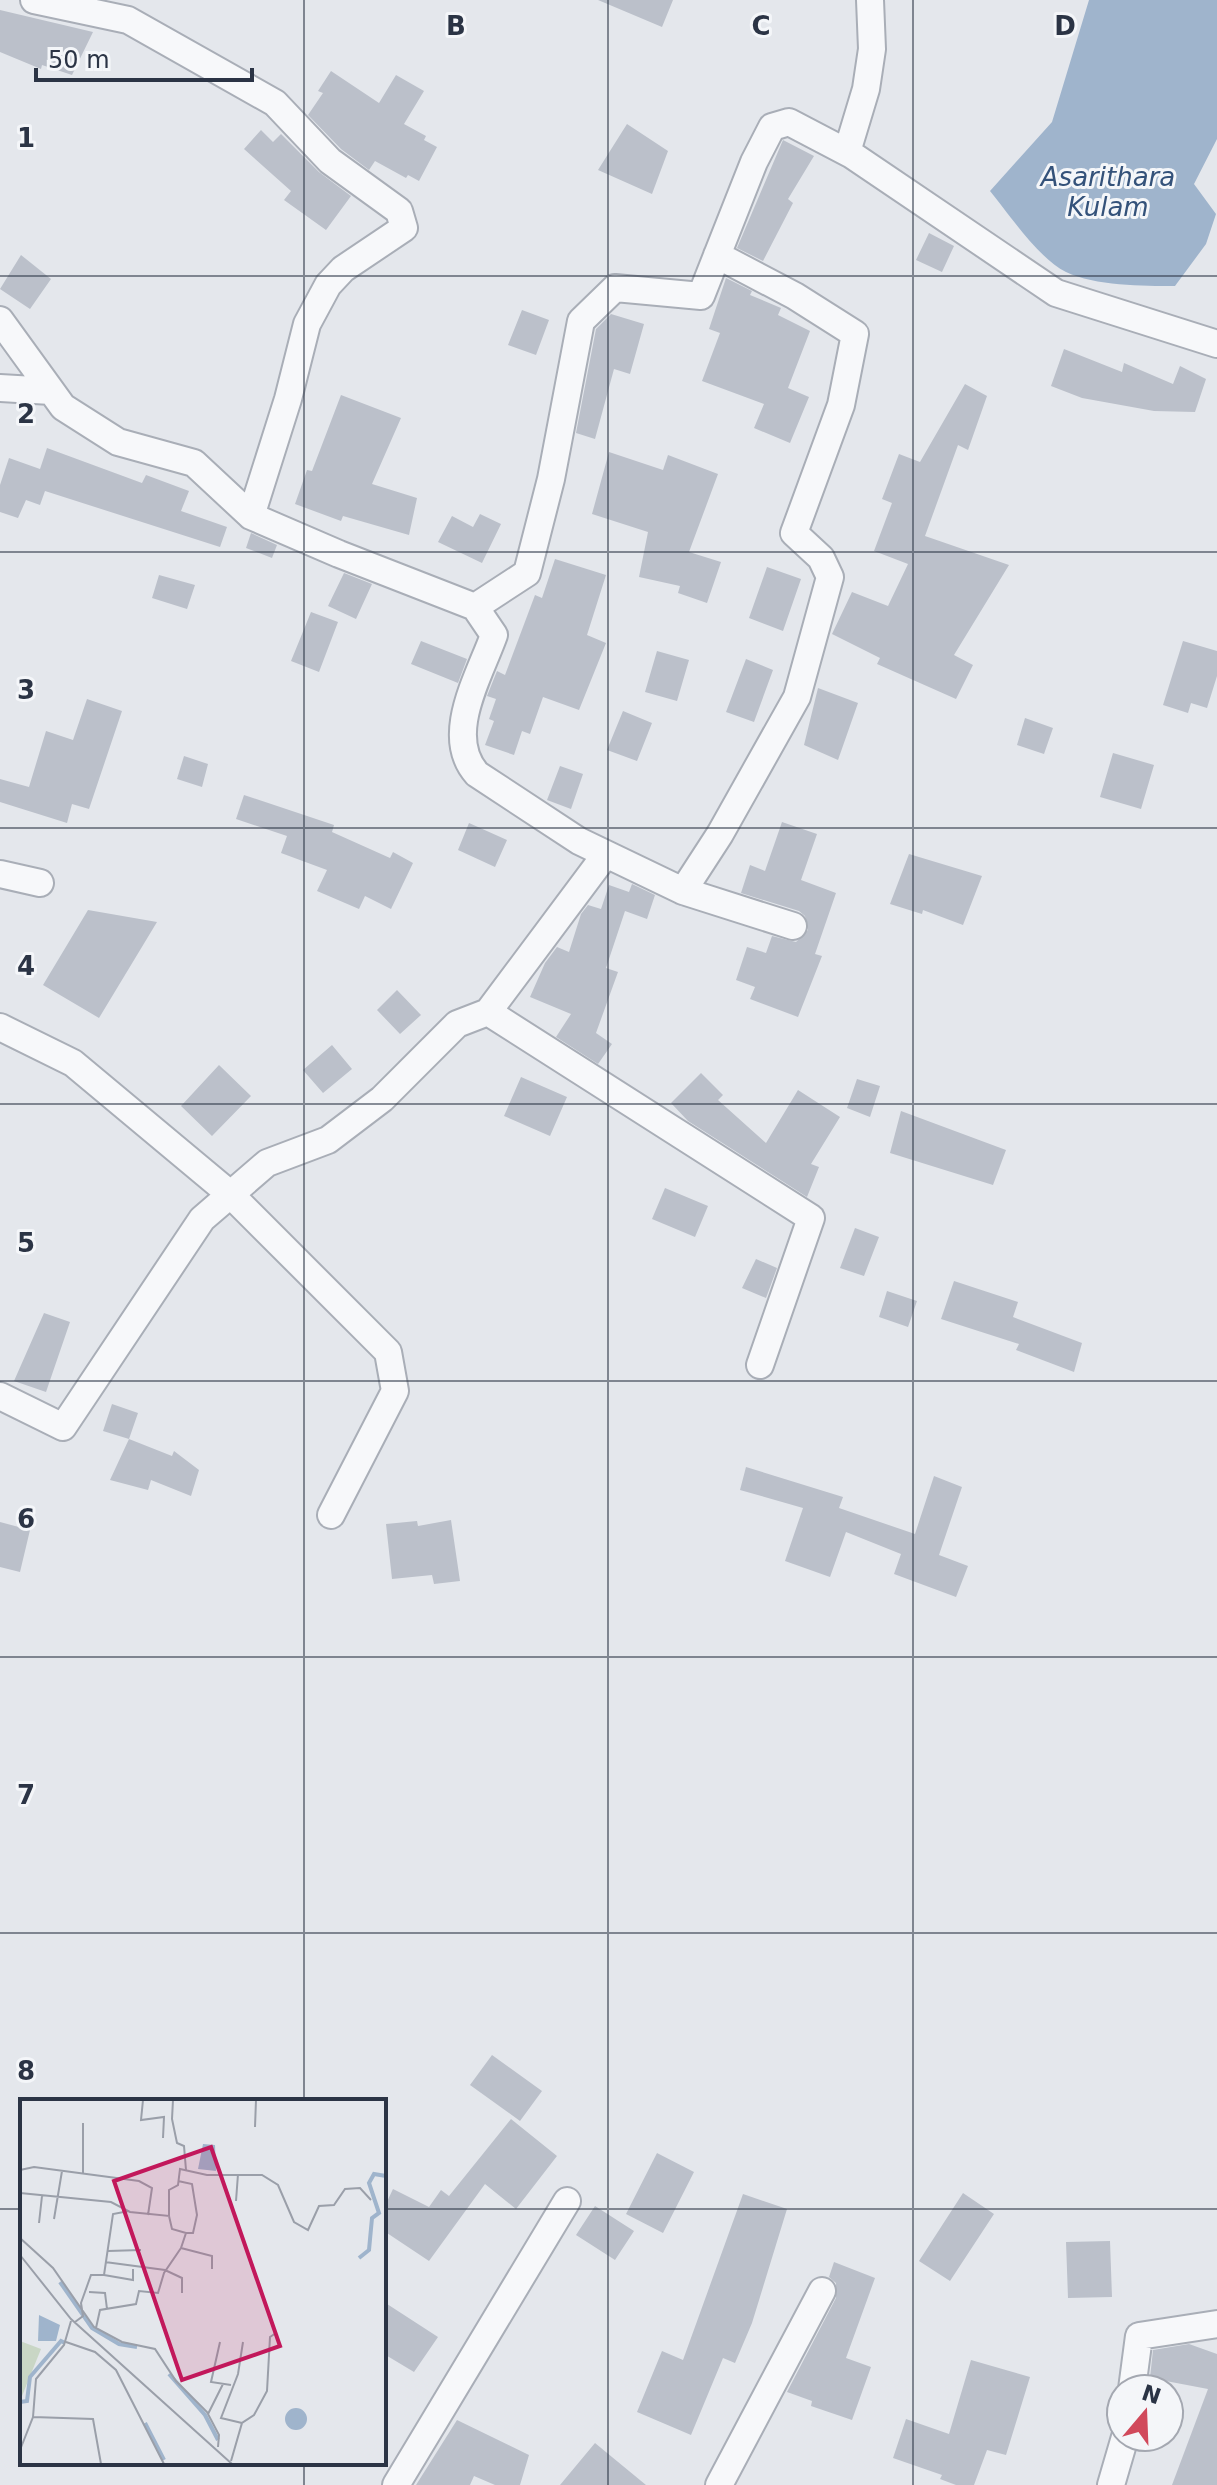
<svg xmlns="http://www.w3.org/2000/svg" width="1217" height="2485" font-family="'DejaVu Sans',sans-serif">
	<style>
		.water { fill: #9fb4cc }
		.building { fill: #bbc0ca }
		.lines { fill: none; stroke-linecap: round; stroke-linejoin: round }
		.street-casing { stroke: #a9aeb7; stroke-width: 30 }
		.street { stroke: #f7f8fa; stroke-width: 26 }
		.grid { fill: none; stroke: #2b3445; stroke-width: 2; stroke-opacity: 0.55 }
		.labels { text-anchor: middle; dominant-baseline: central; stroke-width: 6; stroke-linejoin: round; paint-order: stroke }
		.water-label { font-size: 26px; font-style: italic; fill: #34527a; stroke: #f4f6f9 }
		.inset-river { fill: none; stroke: #9fb4cc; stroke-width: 4 }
		.inset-road { fill: none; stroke: #9a9fa9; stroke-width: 2 }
		.view { fill: #c2185b; fill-opacity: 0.15; stroke: #c2185b; stroke-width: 4 }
		.inset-edge { fill: none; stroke: #2b3445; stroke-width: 4 }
		.grid-label { font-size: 26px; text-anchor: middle; font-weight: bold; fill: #2b3445; stroke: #f4f6f9; stroke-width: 6; stroke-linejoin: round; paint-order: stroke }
	</style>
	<rect width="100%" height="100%" fill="#e4e7ec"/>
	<!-- water -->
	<path class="water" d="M 1089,0 L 1217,0 L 1217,139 L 1194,184 L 1216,214 L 1206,244 L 1175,286 C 1143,286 1095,286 1066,272 C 1039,259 1009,214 990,191 L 1052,122 Z"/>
	<!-- building -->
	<path class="building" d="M 598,0 L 673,0 L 662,27 Z
		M 0,10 L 93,32 L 72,75 L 42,65 L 41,69 L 0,52 Z
		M 331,71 L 379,103 L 396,75 L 424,91 L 404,124 L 426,136 L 424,140 L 437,147 L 419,181 L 408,175 L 406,178 L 375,161 L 369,170 L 341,149 L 308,115 L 323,93 L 318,91 Z
		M 627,124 L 668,151 L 652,194 L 598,170 Z
		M 261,130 L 273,142 L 281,134 L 319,172 L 351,196 L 326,230 L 284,200 L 291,191 L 244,149 Z
		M 783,140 L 814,156 L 788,199 L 793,203 L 763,261 L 737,248 Z
		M 929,233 L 954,246 L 942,272 L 916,260 Z
		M 21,255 L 51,279 L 30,309 L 0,289 Z
		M 726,278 L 752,291 L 750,295 L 781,308 L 778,315 L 810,331 L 788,388 L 809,397 L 790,443 L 754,428 L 764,404 L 702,381 L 720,333 L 709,329 Z
		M 522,310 L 549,320 L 536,355 L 508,345 Z
		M 611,314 L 644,324 L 630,374 L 614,369 L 595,439 L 576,433 L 596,329 Z
		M 1064,349 L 1122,372 L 1124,363 L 1173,384 L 1180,366 L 1206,379 L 1195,412 L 1154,411 L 1082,398 L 1051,386 Z
		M 965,384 L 987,396 L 968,450 L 958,445 L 925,536 L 1009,565 L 954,655 L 973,665 L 956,699 L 877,664 L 880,658 L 832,634 L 852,592 L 888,606 L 908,564 L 874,551 L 892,503 L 882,499 L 899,454 L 920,462 Z
		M 341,395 L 401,418 L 372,484 L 417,498 L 409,535 L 343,516 L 341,521 L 295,504 L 307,470 L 312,471 Z
		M 47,448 L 142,483 L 146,475 L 189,491 L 181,511 L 227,527 L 220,547 L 45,491 L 40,505 L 26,500 L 18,518 L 0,512 L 0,485 L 9,458 L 40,469 Z
		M 609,452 L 663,470 L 668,455 L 718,474 L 689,552 L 721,562 L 707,603 L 678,593 L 680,586 L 639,577 L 648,532 L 592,514 Z
		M 480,514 L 501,524 L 482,563 L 438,542 L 452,516 L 473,527 Z
		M 251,533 L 277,545 L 272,558 L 246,548 Z
		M 555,559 L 606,575 L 587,635 L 606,643 L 579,710 L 543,697 L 530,734 L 522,731 L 514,755 L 485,745 L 494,721 L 489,719 L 496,699 L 487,696 L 497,671 L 505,675 L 535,595 L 542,598 Z
		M 767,567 L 801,579 L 783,631 L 749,618 Z
		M 344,573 L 372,584 L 356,619 L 328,606 Z
		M 159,575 L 195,585 L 187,609 L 152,598 Z
		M 311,612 L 338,622 L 319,672 L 291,661 Z
		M 421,641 L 467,659 L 458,683 L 411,664 Z
		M 1183,641 L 1217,651 L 1217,676 L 1207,708 L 1191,703 L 1188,713 L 1163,705 Z
		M 657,651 L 689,660 L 677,701 L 645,692 Z
		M 746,659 L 773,670 L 754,722 L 726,712 Z
		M 818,688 L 858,703 L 838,760 L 804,745 Z
		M 87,699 L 122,711 L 89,809 L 72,804 L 67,823 L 0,802 L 0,779 L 29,787 L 46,731 L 73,740 Z
		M 623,711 L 652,723 L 637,761 L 607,750 Z
		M 1025,718 L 1053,728 L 1044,754 L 1017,745 Z
		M 1113,753 L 1154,765 L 1141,809 L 1100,797 Z
		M 184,756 L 208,764 L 202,787 L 177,779 Z
		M 560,766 L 583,774 L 571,809 L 547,800 Z
		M 244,795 L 334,825 L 332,832 L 390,858 L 393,852 L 413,863 L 391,909 L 365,896 L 359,909 L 317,891 L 327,870 L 281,853 L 287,836 L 236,819 Z
		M 782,822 L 817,834 L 801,880 L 836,893 L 815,954 L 822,956 L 798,1017 L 750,999 L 755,987 L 736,980 L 747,947 L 766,953 L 772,936 L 796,942 L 808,930 L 805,916 L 799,911 L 741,893 L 750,865 L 765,871 Z
		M 469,823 L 507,840 L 495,867 L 458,850 Z
		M 909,854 L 982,876 L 963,925 L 923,910 L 922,914 L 890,904 Z
		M 632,884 L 655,895 L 647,919 L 625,911 L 606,968 L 618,972 L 596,1033 L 612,1044 L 598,1064 L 556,1037 L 571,1014 L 530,997 L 545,963 L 557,947 L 569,952 L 581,914 L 588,905 L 601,909 L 609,885 L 629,892 Z
		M 88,910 L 157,922 L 99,1018 L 43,985 Z
		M 397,990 L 421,1015 L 400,1034 L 377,1010 Z
		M 332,1045 L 352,1069 L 323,1093 L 303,1070 Z
		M 219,1065 L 251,1096 L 212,1136 L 181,1106 Z
		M 701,1073 L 723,1095 L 718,1100 L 766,1143 L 798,1090 L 840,1117 L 811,1164 L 819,1167 L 807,1197 L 688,1121 L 671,1103 Z
		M 521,1077 L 567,1097 L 550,1136 L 504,1116 Z
		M 857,1079 L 880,1086 L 870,1117 L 847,1108 Z
		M 901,1111 L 1006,1150 L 993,1185 L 890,1153 Z
		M 665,1188 L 708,1206 L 695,1237 L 652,1219 Z
		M 855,1228 L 879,1237 L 864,1276 L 840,1268 Z
		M 756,1259 L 777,1268 L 766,1298 L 742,1288 Z
		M 954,1281 L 1018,1302 L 1013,1317 L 1082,1343 L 1074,1372 L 1016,1350 L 1019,1344 L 941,1319 Z
		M 887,1291 L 917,1301 L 908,1327 L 879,1317 Z
		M 44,1313 L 70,1322 L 46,1392 L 14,1381 Z
		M 112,1404 L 138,1413 L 129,1439 L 103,1431 Z
		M 129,1439 L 172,1456 L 174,1451 L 199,1470 L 191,1496 L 151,1480 L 148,1490 L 110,1480 Z
		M 746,1467 L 843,1497 L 839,1508 L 915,1534 L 934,1476 L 962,1487 L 939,1555 L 968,1566 L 956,1597 L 894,1574 L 901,1554 L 846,1532 L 830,1577 L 785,1561 L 803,1508 L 740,1490 Z
		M 451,1520 L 460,1581 L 434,1584 L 432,1575 L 392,1579 L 386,1524 L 417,1521 L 418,1526 Z
		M 0,1522 L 30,1530 L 20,1572 L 0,1567 Z
		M 492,2055 L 542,2091 L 520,2121 L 470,2085 Z
		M 511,2119 L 557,2156 L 516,2209 L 485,2184 L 429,2261 L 384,2231 L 384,2208 L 393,2189 L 429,2207 L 441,2190 L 449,2196 Z
		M 657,2153 L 694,2172 L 663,2233 L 626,2214 Z
		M 963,2193 L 994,2214 L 950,2281 L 919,2261 Z
		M 743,2194 L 787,2209 L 752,2323 L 735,2363 L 723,2358 L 691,2435 L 637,2412 L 662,2351 L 683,2360 Z
		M 595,2206 L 634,2231 L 615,2260 L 576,2235 Z
		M 1110,2241 L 1112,2297 L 1068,2298 L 1066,2242 Z
		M 834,2262 L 875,2278 L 846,2358 L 871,2367 L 852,2420 L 811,2406 L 812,2401 L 787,2392 L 836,2298 L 836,2283 L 829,2277 Z
		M 384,2302 L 438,2337 L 414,2372 L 384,2354 Z
		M 1189,2344 L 1217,2354 L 1217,2485 L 1172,2485 L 1208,2389 L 1150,2378 L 1153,2350 Z
		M 971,2360 L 1030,2377 L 1006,2455 L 987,2450 L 974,2485 L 956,2485 L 940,2479 L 942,2475 L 893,2458 L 906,2419 L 949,2434 Z
		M 457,2420 L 529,2455 L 520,2485 L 495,2485 L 474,2476 L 470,2485 L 416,2485 Z
		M 595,2443 L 646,2485 L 560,2485 Z"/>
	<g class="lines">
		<defs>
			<path id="street" d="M 34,0 L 128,20 L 275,103 L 330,161 L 399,211 L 404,228 L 343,269 L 328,285 L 307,324 L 288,399 L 251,516
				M 847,152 L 866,89 L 872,49 L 870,0
				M 717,255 L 795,296 L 855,334 L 841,405 L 794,533 L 821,558 L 830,577 L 797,697 L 720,834 L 683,891 L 606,854 L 488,1012 L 811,1218 L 760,1365
				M 0,320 L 63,407 L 118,442 L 194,463 L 251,516 L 339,554 L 475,607 L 527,573 L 551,479 L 581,321 L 615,288 L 701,296 L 754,162 L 772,127 L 789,122 L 852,155 L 1056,293 L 1217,344
				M 0,388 L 51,391
				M 475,607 L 494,635 C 479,677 443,736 477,774 L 579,841 L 606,854
				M 0,874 L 40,883
				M 683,891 L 793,926
				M 0,1027 L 73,1063 L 230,1194 L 388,1352 L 395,1391 L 331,1515
				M 0,1396 L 63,1427 L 202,1219 L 267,1163 L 328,1140 L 382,1099 L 457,1024 L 488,1012
				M 1132,2389 L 1139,2336 L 1217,2324
				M 396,2485 L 567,2201
				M 719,2485 L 822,2291
				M 1111,2485 L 1125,2437"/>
		</defs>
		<!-- street casing -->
		<use href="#street" class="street-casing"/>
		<!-- street -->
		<use href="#street" class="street"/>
	</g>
	<!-- grid -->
	<path class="grid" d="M 304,0 L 304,2101M 608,0 L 608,2485M 913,0 L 913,2485M 0,276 L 1217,276M 0,552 L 1217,552M 0,828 L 1217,828M 0,1104 L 1217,1104M 0,1381 L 1217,1381M 0,1657 L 1217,1657M 0,1933 L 1217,1933M 0,2209 L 22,2209M 384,2209 L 1217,2209M 304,2463 L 304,2485"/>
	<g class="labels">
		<!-- water labels -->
		<g class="water-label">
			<text x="1108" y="177">Asarithara<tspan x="1108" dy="30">Kulam</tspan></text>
		</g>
	</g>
	<!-- overview -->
	<g transform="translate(20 2099)">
		<rect width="366" height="366" fill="#e4e7ec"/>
		<path d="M 0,242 L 21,250 L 0,302 Z" fill="#c9d6c5"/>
		<path d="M 183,45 L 195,46 L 196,72 L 178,70 ZM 19,216 L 40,226 L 36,242 L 18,242 ZM265 320a11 11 0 1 1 22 0a11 11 0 1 1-22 0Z" fill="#9fb4cc"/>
		<path class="inset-river" d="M 339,159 L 349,151 L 352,119 L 359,114 L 349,84 L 354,75 L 366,77M 40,183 L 72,229 L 99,245 L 117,248M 149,275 L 185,316 L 198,341M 0,303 L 7,302 L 10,278 L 41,242 L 45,244M 125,324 L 144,361"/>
		<path class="inset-road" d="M 123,1 L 121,21 L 144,18 L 143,39M 153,1 L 152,20 L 157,44 L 164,47 L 166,71M 63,24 L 63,74M 235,28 L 236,1M 0,71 L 14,68 L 119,82 L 132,89 L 128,116M 158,82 L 172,85 L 177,116 L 173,134 L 166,134 L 161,149 L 192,157 L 192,170M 0,94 L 91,103 L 110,113 L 149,117 L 149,91 L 158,86 L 160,70 L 187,76 L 242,76 L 258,86 L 274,123 L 288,131 L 299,107 L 314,106 L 325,90 L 340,89 L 351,101M 216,102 L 218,75M 149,117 L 152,130 L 166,134M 34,120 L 42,72M 19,124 L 22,97M 0,139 L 33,169 L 74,228 L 102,243 L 135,250 L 156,282 L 187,313 L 199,336 L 198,348M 88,152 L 121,151M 0,156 L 51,220 L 212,365M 85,163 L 145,171 L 162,179 L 162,194M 84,176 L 113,181 L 113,170M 69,193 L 85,194 L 87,210M 55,223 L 63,217 L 61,204 L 71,176 L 84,176 L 93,115 L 109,112M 76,229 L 80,211 L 116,205 L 119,192 L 138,194 L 144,174 L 161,149M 46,243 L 75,253 L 96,271 L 144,365M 200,243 L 191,283 L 211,286M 188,315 L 203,285M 13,318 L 73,320 L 81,365M 222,324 L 201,319 L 218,275 L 223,243M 0,351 L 13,318 L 16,280 L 44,246 L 51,222M 211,362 L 222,324 L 234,316 L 247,292 L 250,238 L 256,234"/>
		<path class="view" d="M 191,48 L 260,247 L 162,281 L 94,82 Z"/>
		<rect width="366" height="366" class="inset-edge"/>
	</g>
	<g class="grid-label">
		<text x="456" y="35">B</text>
		<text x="761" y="35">C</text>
		<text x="1065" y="35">D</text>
		<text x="26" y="147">1</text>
		<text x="26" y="423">2</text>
		<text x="26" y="699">3</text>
		<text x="26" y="975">4</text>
		<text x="26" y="1252">5</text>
		<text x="26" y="1528">6</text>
		<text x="26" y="1804">7</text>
		<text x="26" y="2080">8</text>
	</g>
	<!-- north arrow -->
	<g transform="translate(1145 2413) rotate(19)"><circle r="38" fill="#f4f6f9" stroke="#a4a8b1" stroke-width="2"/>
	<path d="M0-6L14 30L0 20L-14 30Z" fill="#d1495b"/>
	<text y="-12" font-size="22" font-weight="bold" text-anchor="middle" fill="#2b3445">N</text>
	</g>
	<!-- scale -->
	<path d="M36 68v12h216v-12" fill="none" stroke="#2b3445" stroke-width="4"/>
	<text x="48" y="68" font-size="24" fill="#2b3445" stroke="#f4f6f9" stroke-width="6" paint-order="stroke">50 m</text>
</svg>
